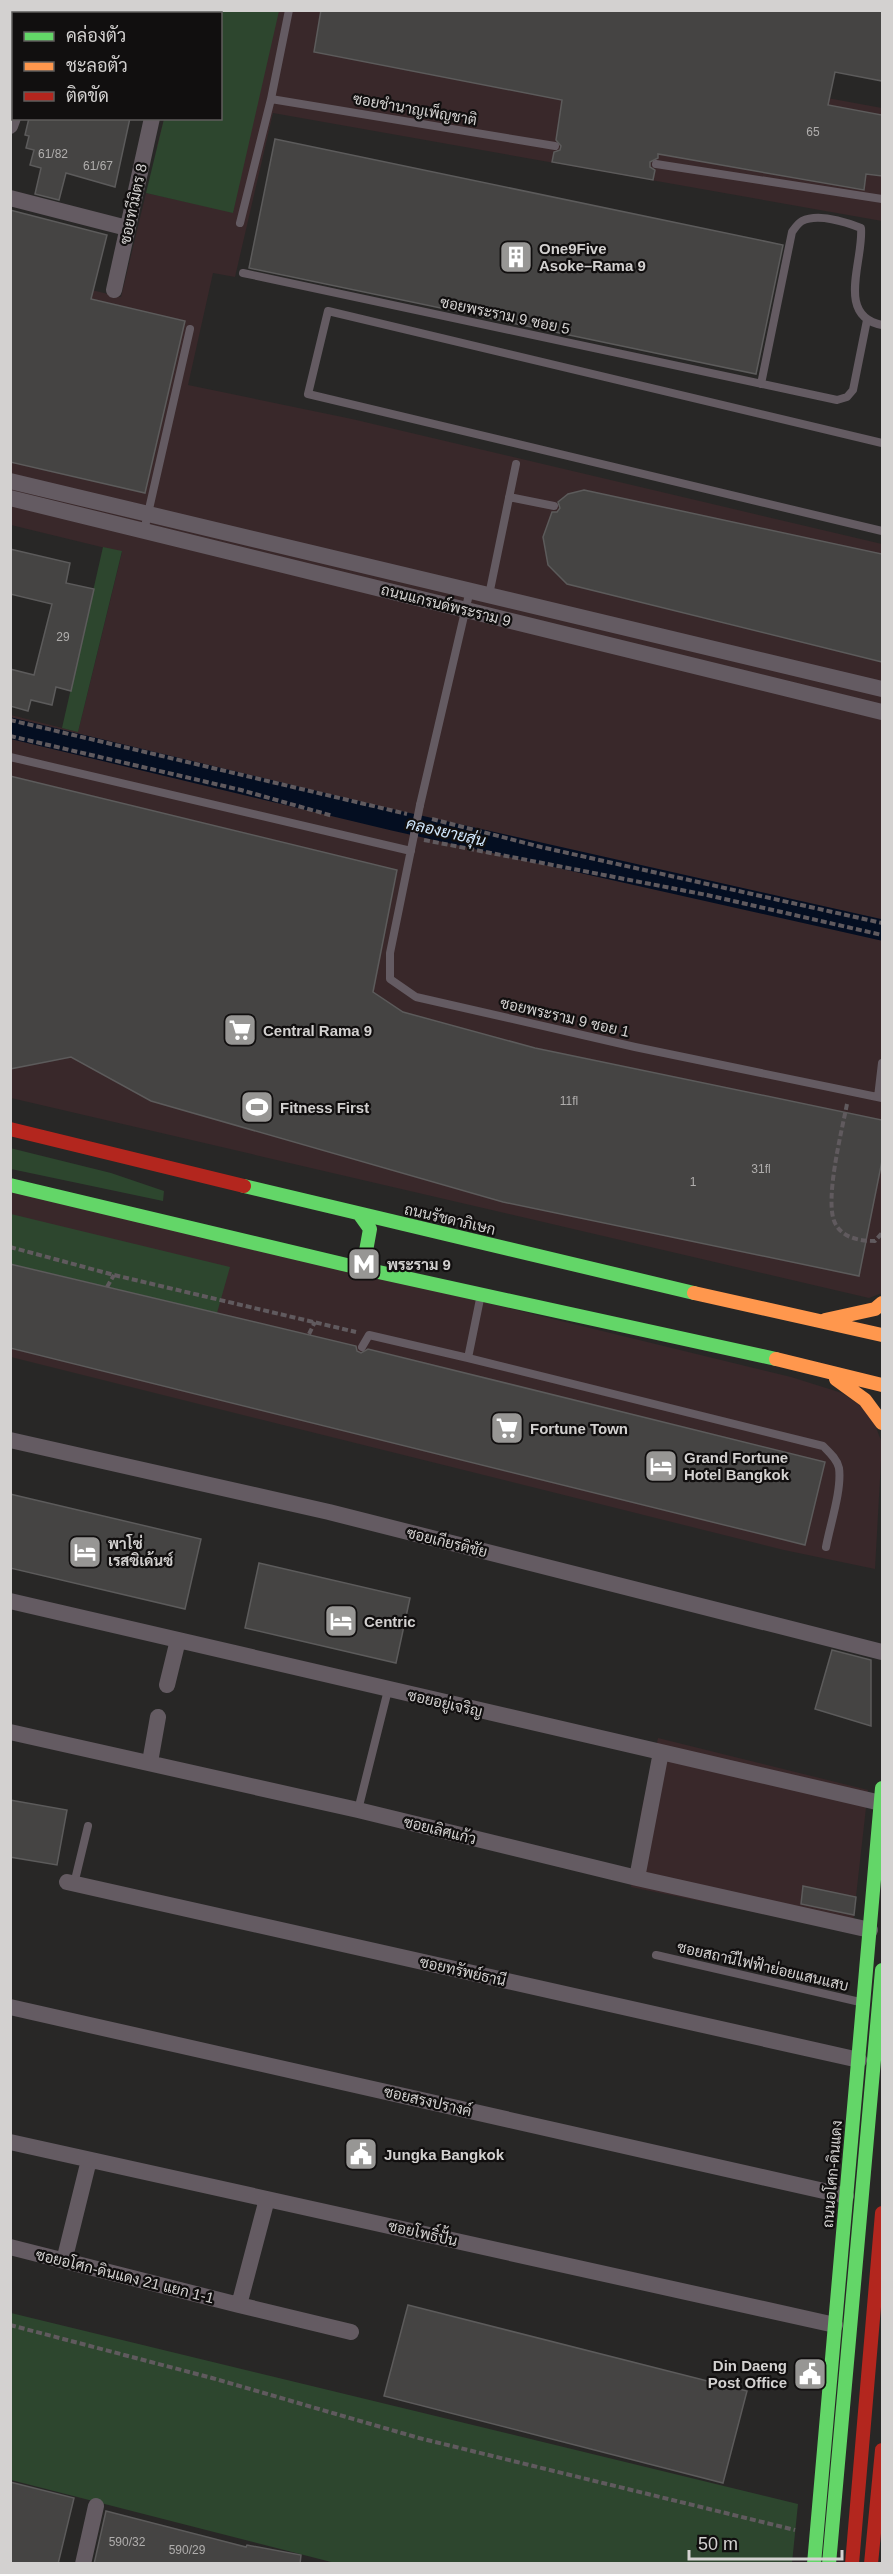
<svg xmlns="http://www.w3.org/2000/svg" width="893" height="2574" font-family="Arial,Sarabun,sans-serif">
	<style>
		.commercial { fill: #39282a }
		.green { fill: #2d462e }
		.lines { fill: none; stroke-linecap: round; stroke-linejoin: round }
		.canal { stroke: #040e21; stroke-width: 21 }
		.building { fill: #454443; stroke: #5c5b5b; stroke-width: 1.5 }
		.path { stroke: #605a5e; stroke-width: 4; stroke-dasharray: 6 3; stroke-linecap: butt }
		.lane { stroke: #645b62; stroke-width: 8 }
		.street { stroke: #645b62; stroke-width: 16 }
		.fast { stroke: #63d668; stroke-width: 14 }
		.slow { stroke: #ff974d; stroke-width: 14 }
		.jam { stroke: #b3261e; stroke-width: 14 }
		.lane-bridge { stroke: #645b62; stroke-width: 8 }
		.fast-bridge { stroke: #63d668; stroke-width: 14 }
		.labels { text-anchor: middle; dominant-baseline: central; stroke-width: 4.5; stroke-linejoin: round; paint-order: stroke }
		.number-label { font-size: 12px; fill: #b0aead }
		.street-label { font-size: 15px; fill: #d3d1d0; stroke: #110f0f }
		.poi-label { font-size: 15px; font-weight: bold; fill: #d3d1d0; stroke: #110f0f; text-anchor: start }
		.water-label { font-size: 16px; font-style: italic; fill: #d0e7fd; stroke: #110f0f }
	</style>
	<rect width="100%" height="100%" fill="#282726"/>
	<!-- commercial -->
	<path class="commercial" d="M 190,11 L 777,11 L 762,86 L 882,108 L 882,221 L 273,113 L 235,277 L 213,273 L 188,385 L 352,419 L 882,544 L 882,1293 L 869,1298 L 11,1098 L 11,715 L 78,732 L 122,552 L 11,525 L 11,271 L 121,297 L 146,193 L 234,212 L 157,146 L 164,119 L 220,118 L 220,14 L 189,13 Z
		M 11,1187 L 791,1377 L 842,1393 L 870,1412 L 882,1443 L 875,1569 L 784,1550 L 11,1357 Z
		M 658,1738 L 868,1790 L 852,1932 L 631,1887 L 641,1812 Z"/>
	<!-- green -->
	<path class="green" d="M 190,11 L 279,11 L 233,213 L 146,193 L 164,119 L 220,118 L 220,14 L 189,13 Z
		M 103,547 L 122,551 L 78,732 L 62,728 Z
		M 10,1148 L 111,1173 L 164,1191 L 163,1201 L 11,1169 Z
		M 11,1214 L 230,1267 L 217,1313 L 11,1264 Z
		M 11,2313 L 798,2504 L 792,2563 L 339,2564 L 11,2480 Z"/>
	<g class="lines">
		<!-- canal -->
		<path class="canal" d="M 10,728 L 393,820 L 882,930"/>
	</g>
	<!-- building -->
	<path class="building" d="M 321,10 L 882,10 L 882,81 L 835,72 L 828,105 L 882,115 L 882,176 L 866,174 L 864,190 L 658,154 L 658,158 L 650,162 L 650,167 L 655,170 L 653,180 L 552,162 L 554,152 L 560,150 L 561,146 L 556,140 L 562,100 L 314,52 Z
		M 29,118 L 130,118 L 115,187 L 66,173 L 59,200 L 35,194 L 41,168 L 30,165 L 34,150 L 26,148 L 29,136 L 25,135 Z
		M 275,139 L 783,245 L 756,374 L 249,268 Z
		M 10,210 L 107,235 L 91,299 L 185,321 L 145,493 L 10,462 Z
		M 584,490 L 882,554 L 882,662 L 567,584 L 548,565 L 543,537 L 552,512 L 557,512 L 560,508 L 558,502 L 568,494 Z
		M 10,549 L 70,563 L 66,583 L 94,589 L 71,691 L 56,687 L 52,705 L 31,700 L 28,711 L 10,706 L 10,669 L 34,675 L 52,604 L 10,594 Z
		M 10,776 L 397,870 L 373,992 L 403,1012 L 535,1048 L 882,1120 L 882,1161 L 859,1276 L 503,1202 L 151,1101 L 71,1057 L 10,1069 Z
		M 10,1264 L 356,1346 L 357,1351 L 361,1353 L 368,1349 L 825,1462 L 805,1545 L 10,1348 Z
		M 10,1494 L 201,1539 L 185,1609 L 10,1568 Z
		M 259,1563 L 410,1598 L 396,1663 L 245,1628 Z
		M 832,1650 L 871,1660 L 871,1726 L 815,1709 Z
		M 10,1800 L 67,1810 L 57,1865 L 10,1857 Z
		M 803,1886 L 856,1897 L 854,1915 L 801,1904 Z
		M 408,2305 L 747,2391 L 723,2483 L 384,2396 Z
		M 10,2482 L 74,2498 L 58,2564 L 10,2564 Z
		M 106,2511 L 246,2547 L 247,2545 L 301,2555 L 300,2564 L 94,2564 Z"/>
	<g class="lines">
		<!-- path -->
		<path class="path" d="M 10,720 L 407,814
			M 10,736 L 241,790 L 333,816
			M 432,819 L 541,847 L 882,923
			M 424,840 L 707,895 L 882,935
			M 847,1104 C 842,1130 824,1201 835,1223 C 842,1238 860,1241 875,1241 L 882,1233
			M 10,1247 L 114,1275 L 356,1332
			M 107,1287 L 114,1275
			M 309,1334 L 315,1322
			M 10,2325 L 212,2378 L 419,2438 L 795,2530"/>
		<!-- lane -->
		<path class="lane" d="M 271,99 L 555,146
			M 656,164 L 882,199
			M 240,223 L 271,99 L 289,10
			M 243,273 L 837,400 L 847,397 L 853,390 L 867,320
			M 761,384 L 792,232 C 795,228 798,223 802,221 C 818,213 846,222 861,228 C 864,260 835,316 882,325
			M 882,443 L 328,311 L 308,394 L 882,531
			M 509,497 L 554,506
			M 144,531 L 190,329
			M 489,595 L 516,464
			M 10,757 L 411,851
			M 420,805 L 470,590
			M 414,835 L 390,953 L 390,979 L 416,997 L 635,1047 L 882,1098
			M 878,1097 L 882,1063
			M 362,1347 L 369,1335 L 468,1358 L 480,1299
			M 468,1358 L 823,1446 C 829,1452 837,1459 839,1468 C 842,1490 830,1525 826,1547
			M 358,1810 L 388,1690
			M 74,1884 L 88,1826
			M 656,1955 L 860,2002"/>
		<!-- street -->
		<path class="street" d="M 39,14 L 39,10
			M 178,14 L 179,10
			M 10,126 L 14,115
			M 10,198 L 127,228
			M 114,290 L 152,118
			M 10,481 L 882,689
			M 10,498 L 882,712
			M 10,1440 L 329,1512 L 882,1652
			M 10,1601 L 881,1803
			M 167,1685 L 178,1640
			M 10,1732 L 358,1810 L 637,1878 L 870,1930
			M 150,1762 L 158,1717
			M 637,1878 L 661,1752
			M 67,1882 L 859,2060
			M 10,2007 L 846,2196
			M 10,2142 L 835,2325
			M 267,2199 L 239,2305 L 351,2332
			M 10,2247 L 239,2305
			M 64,2261 L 89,2160
			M 83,2564 L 96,2506"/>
		<!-- fast -->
		<path class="fast" d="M 10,1185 L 351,1266 L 776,1359
			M 244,1186 L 694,1293
			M 351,1266 L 366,1251 L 370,1229 L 360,1215
			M 814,2564 L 882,1788"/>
		<!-- slow -->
		<path class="slow" d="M 694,1293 L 882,1335
			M 825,1320 L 875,1309 L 882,1303
			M 776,1359 L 882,1385
			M 836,1379 L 865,1400 L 882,1423"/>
		<!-- jam -->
		<path class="jam" d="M 10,1129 L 244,1186
			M 852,2564 L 882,2213
			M 871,2564 L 882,2450"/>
		<!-- lane-bridge -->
		<path class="lane-bridge" d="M 414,835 L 420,805"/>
		<!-- fast-bridge -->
		<path class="fast-bridge" d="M 829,2564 L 882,1970"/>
	</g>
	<!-- icons -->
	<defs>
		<symbol id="building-square" viewBox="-11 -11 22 22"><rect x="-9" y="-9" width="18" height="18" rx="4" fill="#979694" stroke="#110f0f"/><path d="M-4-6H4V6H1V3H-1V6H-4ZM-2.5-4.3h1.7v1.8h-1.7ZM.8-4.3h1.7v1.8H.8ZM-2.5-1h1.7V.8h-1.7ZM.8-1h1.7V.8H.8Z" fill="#fff"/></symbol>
		<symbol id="supermarket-square" viewBox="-11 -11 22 22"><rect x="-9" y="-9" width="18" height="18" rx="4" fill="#979694" stroke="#110f0f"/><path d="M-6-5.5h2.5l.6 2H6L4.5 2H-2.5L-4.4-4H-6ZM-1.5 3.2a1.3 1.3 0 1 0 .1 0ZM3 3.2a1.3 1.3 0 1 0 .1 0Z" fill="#fff"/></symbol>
		<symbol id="stadium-square" viewBox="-11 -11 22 22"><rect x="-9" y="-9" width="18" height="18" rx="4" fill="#979694" stroke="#110f0f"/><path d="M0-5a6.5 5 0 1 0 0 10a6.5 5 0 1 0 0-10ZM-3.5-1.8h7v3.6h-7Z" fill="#fff"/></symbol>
		<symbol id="metro-square" viewBox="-11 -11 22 22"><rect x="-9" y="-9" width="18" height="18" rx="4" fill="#979694" stroke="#110f0f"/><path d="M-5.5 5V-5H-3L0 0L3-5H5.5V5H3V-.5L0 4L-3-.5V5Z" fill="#fff"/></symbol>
		<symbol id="hotel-square" viewBox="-11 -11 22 22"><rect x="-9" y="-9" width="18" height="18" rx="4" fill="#979694" stroke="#110f0f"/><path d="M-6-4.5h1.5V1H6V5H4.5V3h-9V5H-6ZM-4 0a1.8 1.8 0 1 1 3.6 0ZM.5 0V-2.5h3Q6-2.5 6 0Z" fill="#fff"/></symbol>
		<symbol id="civic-square" viewBox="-11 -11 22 22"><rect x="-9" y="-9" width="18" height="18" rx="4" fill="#979694" stroke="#110f0f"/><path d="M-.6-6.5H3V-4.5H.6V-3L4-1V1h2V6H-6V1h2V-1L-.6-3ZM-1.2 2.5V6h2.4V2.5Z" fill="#fff"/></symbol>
	</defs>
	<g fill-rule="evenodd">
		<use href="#building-square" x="497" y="238" width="38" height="38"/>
		<use href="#supermarket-square" x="221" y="1011" width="38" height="38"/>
		<use href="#stadium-square" x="238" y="1088" width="38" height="38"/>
		<use href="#metro-square" x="345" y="1245" width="38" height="38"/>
		<use href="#supermarket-square" x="488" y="1409" width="38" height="38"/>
		<use href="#hotel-square" x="642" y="1447" width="38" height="38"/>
		<use href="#hotel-square" x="66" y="1533" width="38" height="38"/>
		<use href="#hotel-square" x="322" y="1602" width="38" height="38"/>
		<use href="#civic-square" x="342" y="2135" width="38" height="38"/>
		<use href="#civic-square" x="791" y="2355" width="38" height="38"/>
	</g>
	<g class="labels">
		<!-- number labels -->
		<g class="number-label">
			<text x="813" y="132">65</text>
			<text x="53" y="154">61/82</text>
			<text x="98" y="166">61/67</text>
			<text x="63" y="637">29</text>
			<text x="569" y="1101">11fl</text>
			<text x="761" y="1169">31fl</text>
			<text x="693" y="1182">1</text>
			<text x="127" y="2542">590/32</text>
			<text x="187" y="2550">590/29</text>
		</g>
		<!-- street labels -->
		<g class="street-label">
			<text transform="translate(415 109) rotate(10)">ซอยชำนาญเพ็ญชาติ</text>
			<text transform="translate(133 204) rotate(-78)">ซอยทวีมิตร 8</text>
			<text transform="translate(505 315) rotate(12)">ซอยพระราม 9 ซอย 5</text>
			<text transform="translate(446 605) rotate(14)">ถนนแกรนด์พระราม 9</text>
			<text transform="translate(565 1017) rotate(13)">ซอยพระราม 9 ซอย 1</text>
			<text transform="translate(450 1219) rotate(13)">ถนนรัชดาภิเษก</text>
			<text transform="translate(447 1542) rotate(14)">ซอยเกียรติชัย</text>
			<text transform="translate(445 1703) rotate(13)">ซอยอยู่เจริญ</text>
			<text transform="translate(440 1830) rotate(14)">ซอยเลิศแก้ว</text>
			<text transform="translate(763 1966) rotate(13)">ซอยสถานีไฟฟ้าย่อยแสนแสบ</text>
			<text transform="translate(463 1971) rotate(13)">ซอยทรัพย์ธานี</text>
			<text transform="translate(428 2101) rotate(13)">ซอยสรงปรางค์</text>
			<text transform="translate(832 2174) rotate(-85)">ถนนอโศก-ดินแดง</text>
			<text transform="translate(423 2233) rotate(13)">ซอยโพธิ์ปั้น</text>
			<text transform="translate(125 2276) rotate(14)">ซอยอโศก-ดินแดง 21 แยก 1-1</text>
		</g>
		<!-- poi labels -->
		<g class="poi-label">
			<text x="539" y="248">One9Five<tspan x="539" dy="17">Asoke–Rama 9</tspan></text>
			<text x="263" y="1030">Central Rama 9</text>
			<text x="280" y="1107">Fitness First</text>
			<text x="387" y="1264">พระราม 9</text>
			<text x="530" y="1428">Fortune Town</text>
			<text x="684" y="1457">Grand Fortune<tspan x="684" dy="17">Hotel Bangkok</tspan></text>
			<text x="108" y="1543">พาโซ่<tspan x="108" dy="17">เรสซิเด้นซ์</tspan></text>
			<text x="364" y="1621">Centric</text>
			<text x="384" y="2154">Jungka Bangkok</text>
			<text x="787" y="2365" text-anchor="end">Din Daeng<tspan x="787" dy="17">Post Office</tspan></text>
		</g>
		<!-- water labels -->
		<g class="water-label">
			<text transform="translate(446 832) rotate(13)">คลองยายสุ่น</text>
		</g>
	</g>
	<!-- border -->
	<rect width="893" height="2574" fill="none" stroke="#d3d1d0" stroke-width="24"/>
	<!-- legend -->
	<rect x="12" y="12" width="210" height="108" fill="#110f0f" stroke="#5f5d5c" stroke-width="1.5"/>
	<rect x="24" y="32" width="30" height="9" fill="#63d668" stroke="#5f5d5c" stroke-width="1.5"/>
	<text x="66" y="42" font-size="18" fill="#d3d1d0">คล่องตัว</text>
	<rect x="24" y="62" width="30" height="9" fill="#ff974d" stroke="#5f5d5c" stroke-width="1.5"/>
	<text x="66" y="72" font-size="18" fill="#d3d1d0">ชะลอตัว</text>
	<rect x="24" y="92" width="30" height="9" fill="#b3261e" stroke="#5f5d5c" stroke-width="1.5"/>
	<text x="66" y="102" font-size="18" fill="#d3d1d0">ติดขัด</text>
	<!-- scale -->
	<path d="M689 2550v9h153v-9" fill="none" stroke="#d3d1d0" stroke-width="3"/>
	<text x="698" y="2550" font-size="18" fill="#d3d1d0" stroke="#110f0f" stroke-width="4.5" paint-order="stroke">50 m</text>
</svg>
